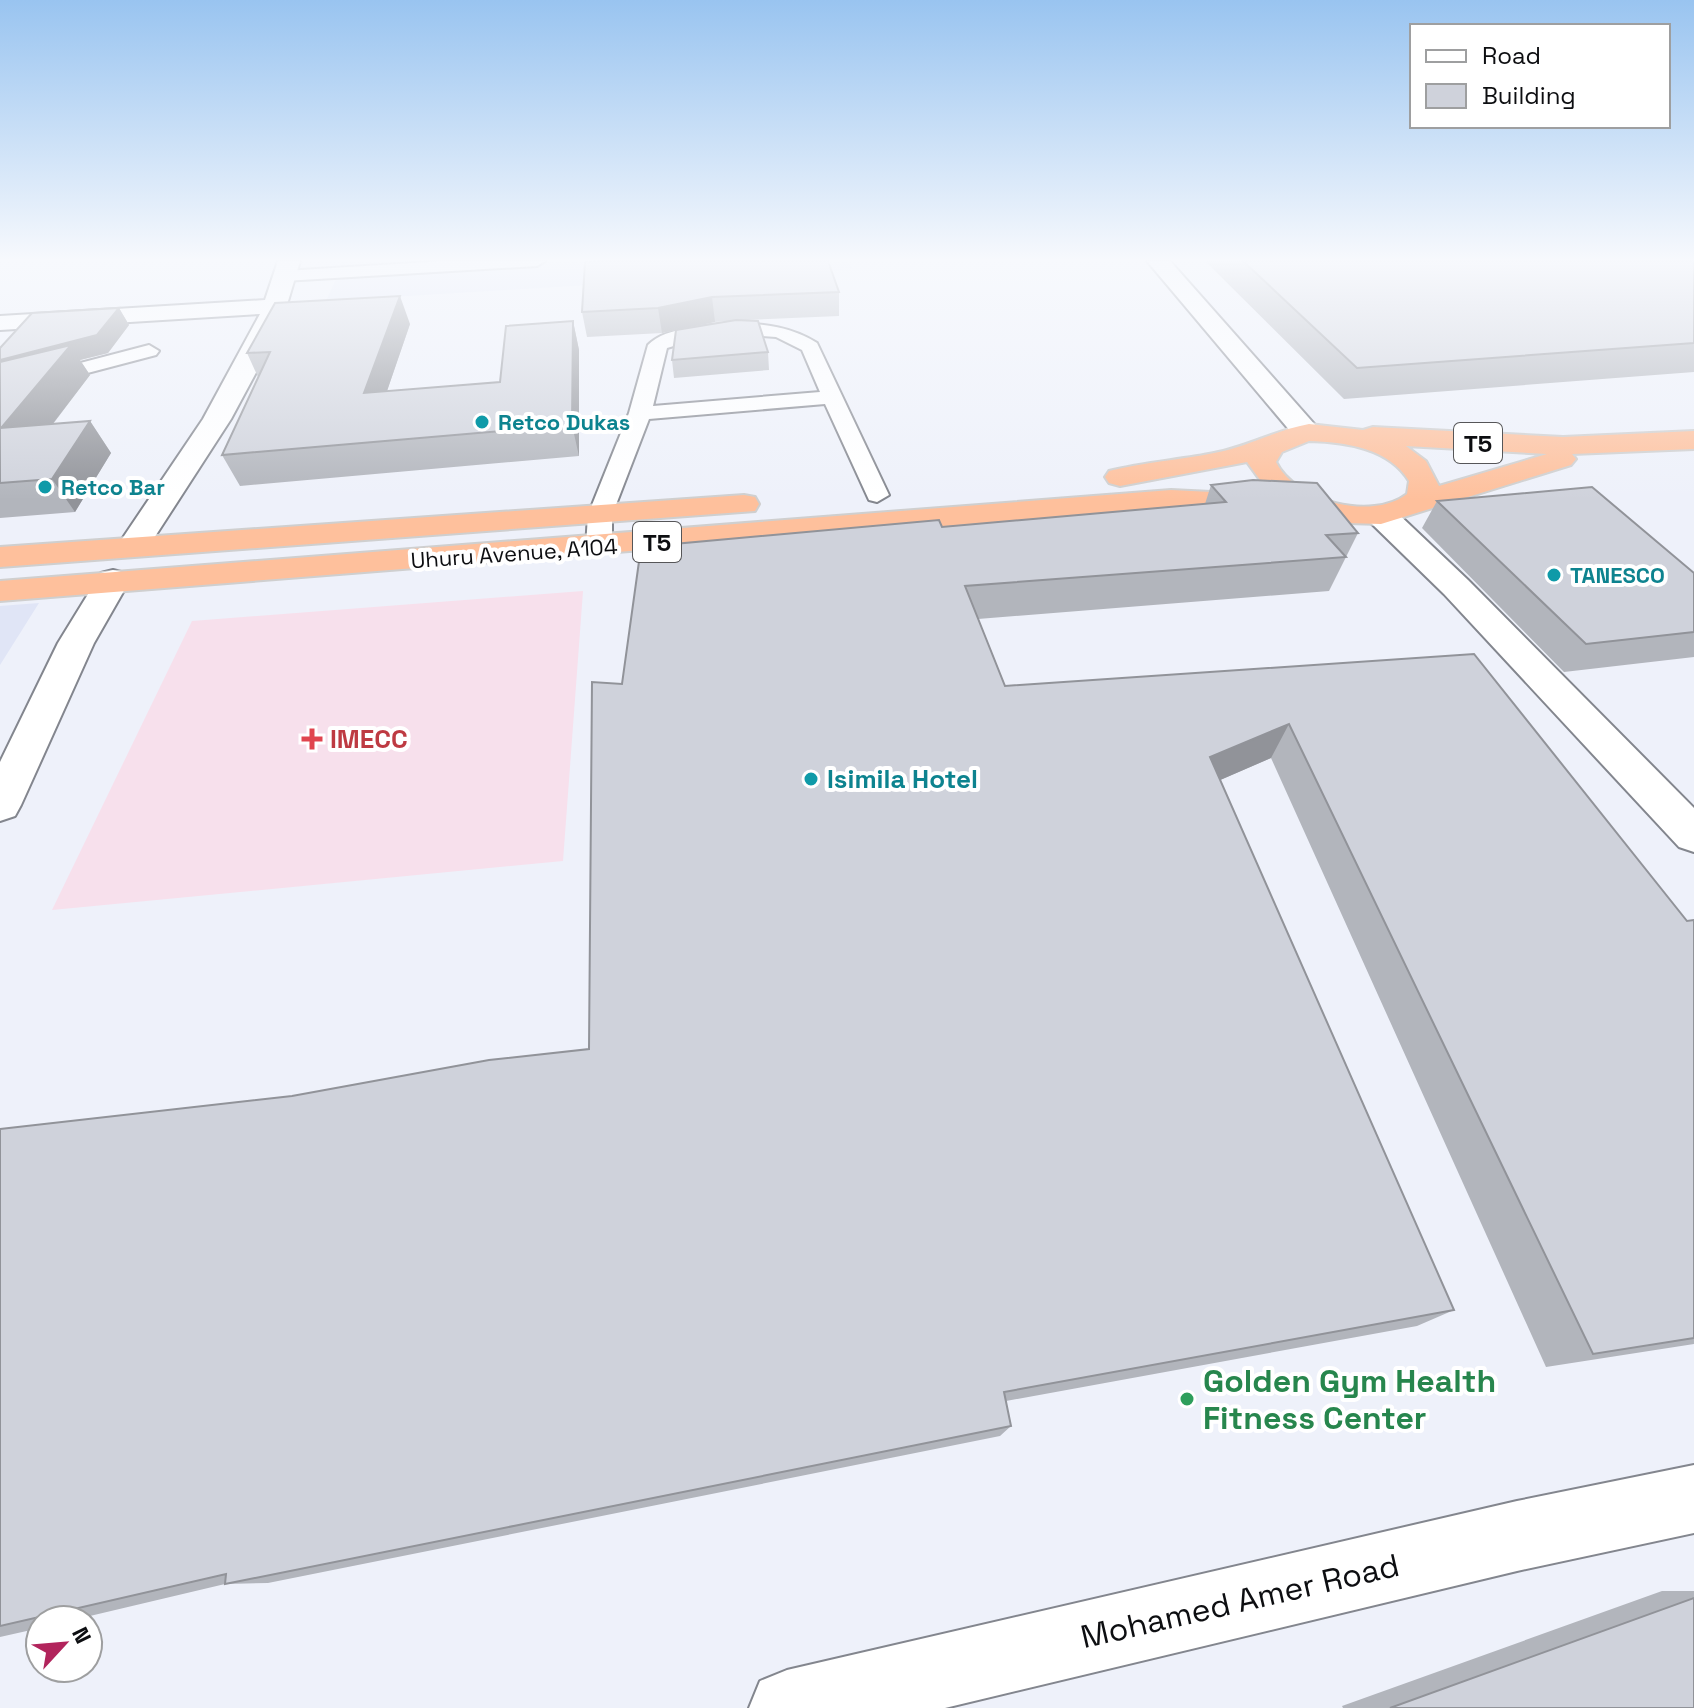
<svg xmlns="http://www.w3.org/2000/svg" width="1694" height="1708" font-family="'Space Grotesk',sans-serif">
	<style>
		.built { fill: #e0e5f6 }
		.medical { fill: #f7e0ec }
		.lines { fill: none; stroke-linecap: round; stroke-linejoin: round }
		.service-casing { stroke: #83868e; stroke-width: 4 }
		.minor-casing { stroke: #83868e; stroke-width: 4 }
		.trunk-casing { stroke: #cfcfcf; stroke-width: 4 }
		.service { fill: #fff; fill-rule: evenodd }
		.minor { fill: #fff; fill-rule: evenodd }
		.trunk { fill: #fec09c; fill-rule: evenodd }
		.wall { fill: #b2b5bc }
		.shaded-wall { fill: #919399 }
		.building { fill: #cfd2db; stroke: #919399; stroke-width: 2 }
		.culture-dot { fill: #0f9aa8; stroke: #fff; stroke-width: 3 }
		.health-dot { fill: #e0444e; stroke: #fff; stroke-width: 3 }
		.leisure-dot { fill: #2e9e5b; stroke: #fff; stroke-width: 3 }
		.labels { text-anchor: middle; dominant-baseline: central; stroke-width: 8; stroke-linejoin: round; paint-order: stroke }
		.far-culture-label { font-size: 22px; font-weight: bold; fill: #0d838f; stroke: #fff; text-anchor: start }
		.far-street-label { font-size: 22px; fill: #0d0e11; stroke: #fff }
		.shield { fill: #fff; stroke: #565658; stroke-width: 2 }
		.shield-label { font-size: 24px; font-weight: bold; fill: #0d0e11 }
		.health-label { font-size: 26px; font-weight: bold; fill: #be3a42; stroke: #fff; text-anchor: start }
		.culture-label { font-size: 26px; font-weight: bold; fill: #0d838f; stroke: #fff; text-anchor: start }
		.near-leisure-label { font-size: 32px; font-weight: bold; fill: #27864d; stroke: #fff; text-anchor: start }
		.near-street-label { font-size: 32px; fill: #0d0e11; stroke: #fff }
	</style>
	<rect width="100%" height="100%" fill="#eef1fa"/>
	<!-- built -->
	<path class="built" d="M 344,261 L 850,261 L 852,269 L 326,301 Z
		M 39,603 L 0,665 L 0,606 Z"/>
	<!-- medical -->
	<path class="medical" d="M 583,591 L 563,861 L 52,910 L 192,621 Z"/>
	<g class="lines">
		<defs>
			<path id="service" d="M 445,261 L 545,261 L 537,266 L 284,281 L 275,276 L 284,271 Z
				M 737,323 C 766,324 792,327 817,343 L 889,495 L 877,502 L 869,500 L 825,404 L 649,419 L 612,515 L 612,547 L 608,552 L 590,552 L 586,547 L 588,515 L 629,413 L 648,345 C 666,326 712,325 737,323 ZM 737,334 L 776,337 L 802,350 L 820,392 L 653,406 L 667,348 L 694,340 Z
				M 149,345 L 159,351 L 156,355 L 0,396 L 0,384 Z"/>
			<path id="minor" d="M 278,261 L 300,261 L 280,328 L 231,419 L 145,552 L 134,555 L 123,552 L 118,545 L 203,419 L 260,314 L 0,330 L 0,316 L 265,300 Z
				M 1147,261 L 1170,261 L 1316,426 L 1320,432 L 1316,438 L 1296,438 Z
				M 1381,506 L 1392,508 L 1468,580 L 1694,808 L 1694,852 L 1679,847 L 1444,594 L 1370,522 L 1365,515 L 1370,508 Z
				M 113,570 L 125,573 L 130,580 L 94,643 L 21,805 L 15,816 L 0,821 L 0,762 L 58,643 L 101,573 Z
				M 1694,1465 L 1694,1533 L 1517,1571 L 945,1708 L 749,1708 L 760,1681 L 787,1670 L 1517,1501 Z"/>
			<path id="trunk" d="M 1309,424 L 1363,430 L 1373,427 L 1563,437 L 1694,431 L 1694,449 L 1572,454 L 1576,459 L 1571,465 L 1381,524 L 1348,523 L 1315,515 L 1171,508 L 0,601 L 0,581 L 1171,490 L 1271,495 L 1247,462 L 1120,486 L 1109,483 L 1105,477 L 1109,471 C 1144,462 1180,460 1214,453 C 1247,447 1276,430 1309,424 ZM 1309,441 C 1345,442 1389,448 1409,481 L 1407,494 C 1372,521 1296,502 1276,462 L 1282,452 ZM 1406,446 L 1547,454 L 1439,486 L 1426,461 Z
				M 744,495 L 755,497 L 759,504 L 755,511 L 0,567 L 0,547 Z"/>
		</defs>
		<!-- service casing -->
		<use href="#service" class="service-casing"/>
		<!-- minor casing -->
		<use href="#minor" class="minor-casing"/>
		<!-- trunk casing -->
		<use href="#trunk" class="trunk-casing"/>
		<!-- service -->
		<use href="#service" class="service"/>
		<!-- minor -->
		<use href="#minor" class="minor"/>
		<!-- trunk -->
		<use href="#trunk" class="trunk"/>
	</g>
	<!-- wall -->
	<path class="wall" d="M 1205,261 L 1694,261 L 1694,372 L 1344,399 Z
		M 585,262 L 839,292 L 839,316 L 745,320 L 768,352 L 769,370 L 674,378 L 672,360 L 727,321 L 715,322 L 662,333 L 587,337 L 582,312 Z
		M 119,308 L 129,325 L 108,353 L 80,360 L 90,375 L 53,424 L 90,421 L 111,453 L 75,512 L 0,518 L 0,348 Z
		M 573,321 L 579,350 L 579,456 L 240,486 L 222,455 L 258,377 L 247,353 L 410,324 L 387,391 L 500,382 Z
		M 1211,485 L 1358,533 L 1329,591 L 978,619 L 1005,686 L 1474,654 L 1687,921 L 1694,920 L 1694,1344 L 1546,1367 L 1271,758 L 1220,780 L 1454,1310 L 1417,1326 L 1006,1401 L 1011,1426 L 1000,1436 L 268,1583 L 225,1584 L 73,1620 L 40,1620 L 40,1628 L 0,1637 L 0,1129 L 292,1096 L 589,1049 L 622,684 L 942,527 L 1205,504 Z
		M 1437,501 L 1694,573 L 1694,657 L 1564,672 L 1422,528 Z
		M 1662,1591 L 1694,1591 L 1694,1708 L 1343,1708 L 1342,1706 Z"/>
	<!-- shaded-wall -->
	<path class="shaded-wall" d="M 400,296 L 410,324 L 376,423 L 364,393 Z
		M 712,297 L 715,322 L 662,333 L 658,308 Z
		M 119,308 L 129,325 L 108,353 L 80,360 L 90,375 L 25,460 L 1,428 L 0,360 Z
		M 573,321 L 579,350 L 579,456 L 572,425 Z
		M 90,421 L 111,453 L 75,512 L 52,479 Z
		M 1289,724 L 1271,758 L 1195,791 L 1210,757 Z"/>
	<!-- building -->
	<path class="building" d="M 601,261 L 828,261 L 839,292 L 712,297 L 658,308 L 582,312 L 585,262 Z
		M 1243,261 L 1694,261 L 1694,343 L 1357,368 Z
		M 400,296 L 364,393 L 500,382 L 506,326 L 573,321 L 572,425 L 222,455 L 270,352 L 247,353 L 275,303 Z
		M 119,308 L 97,335 L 0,360 L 0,348 L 32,313 Z
		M 736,320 L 758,321 L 768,352 L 672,360 L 676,330 Z
		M 71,345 L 1,428 L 90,421 L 52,479 L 0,483 L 0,362 Z
		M 1253,480 L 1317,483 L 1358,533 L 1326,535 L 1346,557 L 965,586 L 1005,686 L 1474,654 L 1687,921 L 1694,920 L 1694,1338 L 1593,1354 L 1289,724 L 1210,757 L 1454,1310 L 1004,1392 L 1011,1426 L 225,1584 L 226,1574 L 0,1626 L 0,1129 L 292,1096 L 489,1060 L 589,1049 L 592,682 L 622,684 L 641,547 L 939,520 L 942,527 L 1226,502 L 1211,485 Z
		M 1592,487 L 1694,573 L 1694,632 L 1586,644 L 1437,501 Z
		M 1694,1598 L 1694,1708 L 1390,1708 Z"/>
	<!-- sky -->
	<linearGradient id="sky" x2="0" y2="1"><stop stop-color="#99c4f0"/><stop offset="0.52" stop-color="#f7f9fd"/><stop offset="1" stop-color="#f7f9fd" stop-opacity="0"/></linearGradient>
	<rect width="1694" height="500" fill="url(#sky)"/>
	<!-- markers -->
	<g class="culture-dot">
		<circle cx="482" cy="422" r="8"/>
		<circle cx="45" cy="487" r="8"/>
		<circle cx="1554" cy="575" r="8"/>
		<circle cx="811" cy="779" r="8"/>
	</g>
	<path class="health-dot" d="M308 727h8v8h8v8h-8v8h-8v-8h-8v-8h8z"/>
	<circle class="leisure-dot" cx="1187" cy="1399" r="8"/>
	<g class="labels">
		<!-- far-culture labels -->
		<g class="far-culture-label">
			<text x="498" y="422">Retco Dukas</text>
			<text x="61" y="487">Retco Bar</text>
			<text x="1570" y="575">TANESCO</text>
		</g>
		<!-- far-street labels -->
		<g class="far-street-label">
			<text transform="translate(514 553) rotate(-4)">Uhuru Avenue, A104</text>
		</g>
		<!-- shield labels -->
		<g class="shield">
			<rect x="1454" y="423" width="48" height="40" rx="6"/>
			<rect x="633" y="522" width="48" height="40" rx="6"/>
		</g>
		<g class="shield-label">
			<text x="1478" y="443">T5</text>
			<text x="657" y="542">T5</text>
		</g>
		<!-- health labels -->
		<g class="health-label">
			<text x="330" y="739">IMECC</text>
		</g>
		<!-- culture labels -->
		<g class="culture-label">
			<text x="827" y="779">Isimila Hotel</text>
		</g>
		<!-- near-leisure labels -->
		<g class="near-leisure-label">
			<text x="1203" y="1381">Golden Gym Health<tspan x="1203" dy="37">Fitness Center</tspan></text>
		</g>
		<!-- near-street labels -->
		<g class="near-street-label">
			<text transform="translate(1240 1601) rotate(-13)">Mohamed Amer Road</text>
		</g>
	</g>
	<!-- legend -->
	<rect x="1410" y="24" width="260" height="104" fill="#ffffff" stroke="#9e9fa0" stroke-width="2"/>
	<rect x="1426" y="50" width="40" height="12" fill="#ffffff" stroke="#9e9fa0" stroke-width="2"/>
	<text x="1482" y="64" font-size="24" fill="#0d0e11">Road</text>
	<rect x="1426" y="84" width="40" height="24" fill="#cfd2db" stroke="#9e9fa0" stroke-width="2"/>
	<text x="1482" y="104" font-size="24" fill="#0d0e11">Building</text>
	<!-- north arrow -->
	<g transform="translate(64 1644) rotate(64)"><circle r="38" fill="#ffffff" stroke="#9e9fa0" stroke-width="2"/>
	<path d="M0-6L14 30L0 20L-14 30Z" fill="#b2245c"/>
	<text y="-12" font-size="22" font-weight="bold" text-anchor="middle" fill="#0d0e11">N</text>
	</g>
</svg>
